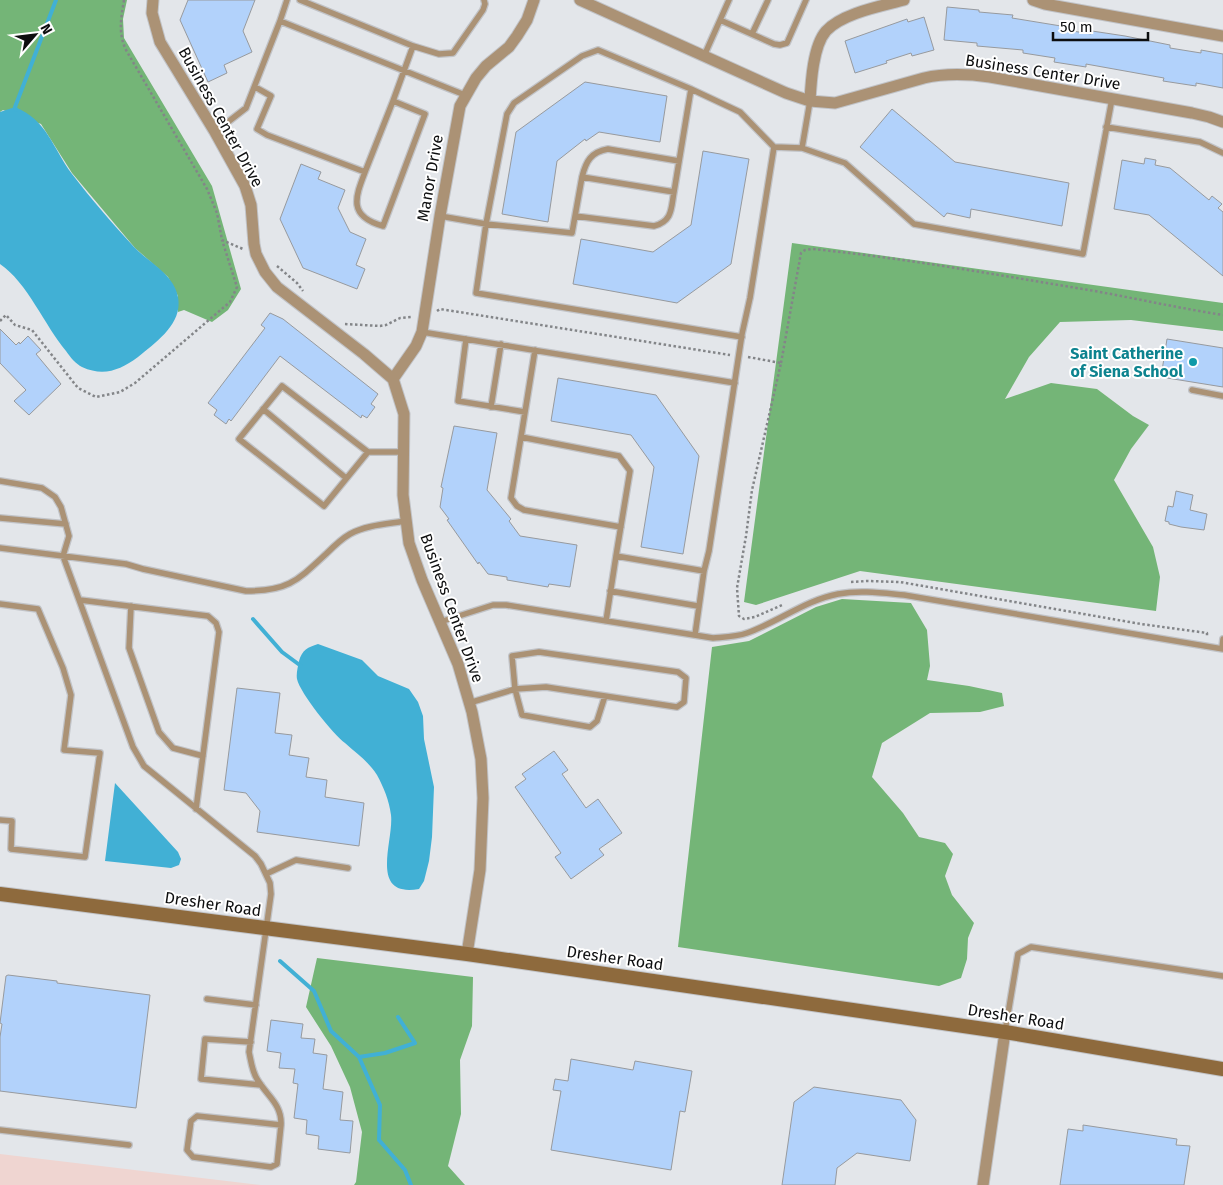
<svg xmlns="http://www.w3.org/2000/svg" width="1223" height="1185" font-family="'Fira Sans',sans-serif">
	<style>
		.commercial { fill: #efd5d1 }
		.forest { fill: #74b577 }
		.water { fill: #41b0d5 }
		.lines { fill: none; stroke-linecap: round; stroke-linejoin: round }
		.stream { stroke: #41b0d5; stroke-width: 4 }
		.building { fill: #b2d2fb; stroke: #979a9e }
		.service-casing { stroke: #c1c3c7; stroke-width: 8 }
		.minor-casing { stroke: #c1c3c7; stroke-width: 13 }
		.secondary-casing { stroke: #c1c3c7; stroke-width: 16 }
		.path { stroke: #838588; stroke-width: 2.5; stroke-dasharray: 2.5 2.5; stroke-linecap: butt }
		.service { stroke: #ab9275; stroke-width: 5.5 }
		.minor { stroke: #ab9275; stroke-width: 11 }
		.secondary { stroke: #8e6a3d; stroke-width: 14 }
		.culture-dot { fill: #0f9aa8; stroke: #fff; stroke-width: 2 }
		.labels { text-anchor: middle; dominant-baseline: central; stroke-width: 4; stroke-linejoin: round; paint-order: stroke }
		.street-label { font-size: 16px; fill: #0d0e0f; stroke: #fff }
		.culture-label { font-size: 16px; font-weight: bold; fill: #0d838f; stroke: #fff; text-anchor: end }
	</style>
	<rect width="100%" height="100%" fill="#e3e6ea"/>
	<!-- commercial -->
	<path class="commercial" d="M 0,1154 L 261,1185 L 0,1185 Z"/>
	<!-- forest -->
	<path class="forest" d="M 0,0 L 127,0 L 123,19 L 124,38 L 212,186 L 241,289 L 228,310 L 212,322 L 184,310 L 178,312 L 178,296 L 168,277 L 135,248 L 72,173 L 41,124 L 3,110 L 0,112 Z
		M 792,243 L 1223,303 L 1223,331 L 1131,320 L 1060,322 L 1029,357 L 1005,399 L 1051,383 L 1097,389 L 1133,416 L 1149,425 L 1131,449 L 1114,480 L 1153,547 L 1160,577 L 1156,611 L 860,571 L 756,605 L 744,602 Z
		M 842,599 L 911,603 L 927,630 L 930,666 L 927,680 L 969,686 L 1002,693 L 1004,706 L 980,712 L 930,713 L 882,743 L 872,777 L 903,813 L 919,837 L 945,843 L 953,854 L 945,876 L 952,895 L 974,923 L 968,938 L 967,959 L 961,978 L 939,986 L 678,947 L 712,647 L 749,641 L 816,607 Z
		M 317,958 L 473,977 L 472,1026 L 460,1060 L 461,1114 L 448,1166 L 465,1185 L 354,1185 L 356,1182 L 362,1132 L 350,1087 L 331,1046 L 306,1007 Z"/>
	<!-- water -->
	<path class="water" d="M 15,107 C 48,121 52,147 72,174 C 91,199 113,224 134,247 C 148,262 174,274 178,297 C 183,324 156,342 138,357 C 120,370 104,377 82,367 C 76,364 70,357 66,351 C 45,326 27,282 0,264 L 0,112 Z
		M 318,644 L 362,660 L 378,676 L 409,689 L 418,702 L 423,716 L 424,739 L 434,787 L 432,837 L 429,861 L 424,881 L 419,889 C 368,898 394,841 391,815 C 389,800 384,788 377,775 C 368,761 357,754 345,743 C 333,734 300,693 297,679 C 296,674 298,666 299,661 C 302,650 308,647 318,644 Z
		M 115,783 L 178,852 L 181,859 L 179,865 L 171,868 L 105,861 Z"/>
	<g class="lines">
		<!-- stream -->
		<path class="stream" d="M 16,110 L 15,107 L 56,0
			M 253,619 L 282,652 L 301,666
			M 280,961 L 314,991 L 331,1031 L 359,1057
			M 398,1017 L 415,1043 L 385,1053 L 359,1057 L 380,1105 L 379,1140 L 405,1170 L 411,1185"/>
	</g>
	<!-- building -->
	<path class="building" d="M 188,0 L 255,0 L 243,31 L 252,52 L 224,65 L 227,73 L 208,82 L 180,20 Z
		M 947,7 L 979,10 L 979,12 L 1013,15 L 1012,18 L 1061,26 L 1060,29 L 1091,34 L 1092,31 L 1125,36 L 1170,45 L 1170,48 L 1201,53 L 1201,50 L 1223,54 L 1223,88 L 1196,83 L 1196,86 L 1163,81 L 1164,78 L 1086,64 L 1086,67 L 1054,62 L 1055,58 L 1023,53 L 1023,50 L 977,46 L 977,43 L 944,40 Z
		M 924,17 L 934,50 L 912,56 L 911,53 L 886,61 L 887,63 L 855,73 L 845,41 L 907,19 L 908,22 Z
		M 585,82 L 667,96 L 660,142 L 599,132 L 586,141 L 585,139 L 557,161 L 548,222 L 502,214 L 516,132 Z
		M 892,109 L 955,162 L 1069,183 L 1062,226 L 971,209 L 970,218 L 947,213 L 944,217 L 860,147 Z
		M 703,151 L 749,159 L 731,264 L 677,303 L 573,284 L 581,239 L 653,252 L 691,225 Z
		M 1145,158 L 1156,160 L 1155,165 L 1170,168 L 1209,200 L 1212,196 L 1222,204 L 1218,208 L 1223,212 L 1223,276 L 1149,215 L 1114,209 L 1122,160 L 1144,164 Z
		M 301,164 L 321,172 L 318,179 L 345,190 L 338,208 L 350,232 L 366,239 L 356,265 L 365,269 L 357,289 L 303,268 L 280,219 Z
		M 270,313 L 283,319 L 378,394 L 371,404 L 375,407 L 367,418 L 362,415 L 361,418 L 280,356 L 231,421 L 229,419 L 226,424 L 214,415 L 217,410 L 208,403 L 265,328 L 261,325 Z
		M 0,329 L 16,345 L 19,342 L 20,344 L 28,336 L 41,350 L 36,354 L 61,384 L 29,415 L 14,401 L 26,390 L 0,363 Z
		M 1167,339 L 1223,348 L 1223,387 L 1161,377 Z
		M 558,378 L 656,395 L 699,456 L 683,554 L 641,547 L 654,467 L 631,435 L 551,421 Z
		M 454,426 L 497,433 L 487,490 L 511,519 L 509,521 L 520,536 L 577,545 L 570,587 L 549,584 L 548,587 L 507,580 L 507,577 L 488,574 L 479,562 L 478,564 L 447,520 L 449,519 L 440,507 L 443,488 L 441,487 Z
		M 1176,491 L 1193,495 L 1190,510 L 1207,514 L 1204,530 L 1181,527 L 1169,524 L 1169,522 L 1165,521 L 1168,506 L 1173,507 Z
		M 237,688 L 280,693 L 275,733 L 292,735 L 289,755 L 309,758 L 306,777 L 327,780 L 325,797 L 364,803 L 359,846 L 257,832 L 260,811 L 246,793 L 224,790 Z
		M 554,751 L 568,770 L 562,774 L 586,808 L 598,799 L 622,833 L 599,849 L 604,855 L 571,879 L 555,857 L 561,853 L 515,787 L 526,779 L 522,774 Z
		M 8,975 L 57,981 L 57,983 L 150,995 L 136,1108 L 0,1091 L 0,1037 L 2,1024 L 0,1023 L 6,976 Z
		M 271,1020 L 303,1024 L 301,1038 L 315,1039 L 313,1053 L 327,1055 L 323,1089 L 343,1092 L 340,1120 L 353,1121 L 350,1153 L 318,1149 L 319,1136 L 306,1134 L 307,1120 L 294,1118 L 298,1084 L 293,1083 L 295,1069 L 279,1068 L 281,1053 L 267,1051 Z
		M 571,1059 L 633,1070 L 635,1061 L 692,1071 L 685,1112 L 680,1111 L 671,1170 L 551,1150 L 561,1091 L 553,1090 L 555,1079 L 568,1081 Z
		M 814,1087 L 901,1100 L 916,1120 L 910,1161 L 857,1153 L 837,1168 L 835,1185 L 782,1185 L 794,1102 Z
		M 1083,1125 L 1177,1139 L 1176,1145 L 1190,1146 L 1184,1185 L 1060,1185 L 1068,1129 L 1083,1131 Z"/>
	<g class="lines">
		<defs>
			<path id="service" d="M 300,0 L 413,46
				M 720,20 L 774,44 L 780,45 L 787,43 L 806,0
				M 280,21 L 287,0
				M 752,34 L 768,0
				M 704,56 L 729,0
				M 255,87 L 271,96 L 257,129 L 267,135 L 365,172 C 355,198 348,216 383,226 L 425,114 L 393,101 L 413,46 L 439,54 L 453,53 L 483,10 L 485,4 L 484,0
				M 691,89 L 598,50 L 582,56 L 514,103 L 507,114 L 486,224 L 476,293 L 742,337
				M 1106,127 L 1200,142 L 1223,153
				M 215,132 L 246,108 L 280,21 L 465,95
				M 802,148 L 845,163 L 914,224 L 1083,254 L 1112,99
				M 365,172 L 393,101
				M 582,177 C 586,161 591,152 608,149 L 679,161
				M 440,216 L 486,224 L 572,233 L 582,177 L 674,192 L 691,89 L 740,112 L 774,147
				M 575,216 L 654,226 C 673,221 671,208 674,192
				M 422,332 L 735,383
				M 466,339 L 458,401 L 525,412
				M 535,350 L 521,437 L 619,456 L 630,471 L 616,556 L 704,571
				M 1192,390 L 1223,396
				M 491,407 L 501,344
				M 263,409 L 346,478
				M 521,437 L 511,498 L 517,506 L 524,510 L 621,527
				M 368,452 L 324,506 L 239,439 L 282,386 L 368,452 L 404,452
				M 0,481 L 42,488 L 55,497 L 61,507 L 69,536 L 63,556 L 133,747 L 144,766 L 255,856 L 261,864 L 270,883 L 271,894 L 249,1052 C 251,1061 252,1071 257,1079 C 267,1096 282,1104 281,1125 L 277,1164 L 271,1167 L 193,1157 L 187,1150 L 191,1121 L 197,1116 L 281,1125
				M 0,518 L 66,524
				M 0,548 L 126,564 L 143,569 L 246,591 C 288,591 297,581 326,554 C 333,547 341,539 350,534 C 366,525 388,524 406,521
				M 610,591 L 698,606
				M 80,600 L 208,616 L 216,623 L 219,632 L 196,809
				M 0,604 L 38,609 L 63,668 L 71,695 L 64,750 L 100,753 L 85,857 L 11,849 L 12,821 L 0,820
				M 131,606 L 129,648 L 159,732 L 173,748 L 203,756
				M 606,621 L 616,556
				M 440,622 L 493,605 L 506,605 L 713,638 C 724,637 736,637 747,633 C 778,622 806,600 838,594 C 860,590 882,593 904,595 L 1223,649
				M 695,635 L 704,571 L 709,551 L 742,334 L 750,298 L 774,147 L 802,148 L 810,101
				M 1222,648 L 1223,639
				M 469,703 L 515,689 L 546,687 L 677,707 L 684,702 L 686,678 L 678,672 L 539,652 L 512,656 L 515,689 L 522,715 L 590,727 L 597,721 L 605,696
				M 266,874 L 296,860 L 348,868
				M 207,999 L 256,1005
				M 1005,1032 L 1018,954 L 1031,947 L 1223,976
				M 251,1042 L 205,1039 L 201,1079 L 261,1085
				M 0,1130 L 129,1145"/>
			<path id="minor" d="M 153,0 L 152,13 L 160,42 L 215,132 L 245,186 L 251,205 L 254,244 L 256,254 L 265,272 L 277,287 L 364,354 L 393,379 L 404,414 L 403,495 L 409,543 L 422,580 L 458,664 L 472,712 L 481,759 L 483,798 L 480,870 L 467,954
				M 580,0 L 786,93 L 810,101 L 835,103 L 924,78 C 946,73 968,74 990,77 L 1192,113 L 1209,117 L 1223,122
				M 1033,0 L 1045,4 L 1223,36
				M 810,101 C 811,82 813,46 826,31 C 842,13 882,6 904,0
				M 393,379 L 416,346 L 422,332 L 440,216 L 460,106 L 476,78 L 486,66 L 509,47 L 517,36 L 527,20 L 534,0
				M 983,1185 L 1005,1032"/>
			<path id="secondary" d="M 0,894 L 467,954 L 1005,1032 L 1223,1069"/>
		</defs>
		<!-- service casing -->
		<use href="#service" class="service-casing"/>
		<!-- minor casing -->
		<use href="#minor" class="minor-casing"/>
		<!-- secondary casing -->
		<use href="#secondary" class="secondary-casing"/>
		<!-- path -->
		<path class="path" d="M 124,0 C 121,18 118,33 126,50 L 207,189 L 217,213 L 222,240 L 243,249
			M 277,266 L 297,283 L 303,291
			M 437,311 L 440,309 L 730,355
			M 0,321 L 6,315 L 15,325 L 32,330 L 78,388 L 96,397 L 120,392 L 135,383 L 230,302 L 237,287 L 222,240
			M 345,324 L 380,326 L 386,325 L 400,318 L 412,317
			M 748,357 L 781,363 L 752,490 L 746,536 L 737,588 L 739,616 L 744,619 L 755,617 L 782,605
			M 781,363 L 801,253 L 805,250 L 812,249 C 905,258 997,275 1089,290 C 1134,298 1178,308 1223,315
			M 851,582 L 867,581 L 900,582 L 1141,624 L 1207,633 L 1207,637"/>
		<!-- service -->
		<use href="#service" class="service"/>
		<!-- minor -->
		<use href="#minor" class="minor"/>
		<!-- secondary -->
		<use href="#secondary" class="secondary"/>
	</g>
	<!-- markers -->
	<circle class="culture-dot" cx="1193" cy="362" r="5"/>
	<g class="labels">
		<!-- street labels -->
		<g class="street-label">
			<text transform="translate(1043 72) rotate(9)">Business Center Drive</text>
			<text transform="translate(221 117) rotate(61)">Business Center Drive</text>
			<text transform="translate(430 178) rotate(-80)">Manor Drive</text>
			<text transform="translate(452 608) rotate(70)">Business Center Drive</text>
			<text transform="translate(213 904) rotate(8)">Dresher Road</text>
			<text transform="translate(615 958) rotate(8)">Dresher Road</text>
			<text transform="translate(1016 1017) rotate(9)">Dresher Road</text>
		</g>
		<!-- culture labels -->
		<g class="culture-label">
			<text x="1183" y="353">Saint Catherine<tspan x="1183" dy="18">of Siena School</tspan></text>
		</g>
	</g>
	<!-- north arrow -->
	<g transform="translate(35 35) rotate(62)" stroke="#ffffff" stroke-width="4" paint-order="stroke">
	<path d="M0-4L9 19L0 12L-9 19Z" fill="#0d0e0f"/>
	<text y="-8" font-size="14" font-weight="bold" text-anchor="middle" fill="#0d0e0f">N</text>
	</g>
	<!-- scale -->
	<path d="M1053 32v8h95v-8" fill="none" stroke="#0d0e0f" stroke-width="2.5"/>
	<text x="1060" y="32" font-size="15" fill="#0d0e0f" stroke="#ffffff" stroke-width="4" paint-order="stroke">50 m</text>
</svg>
